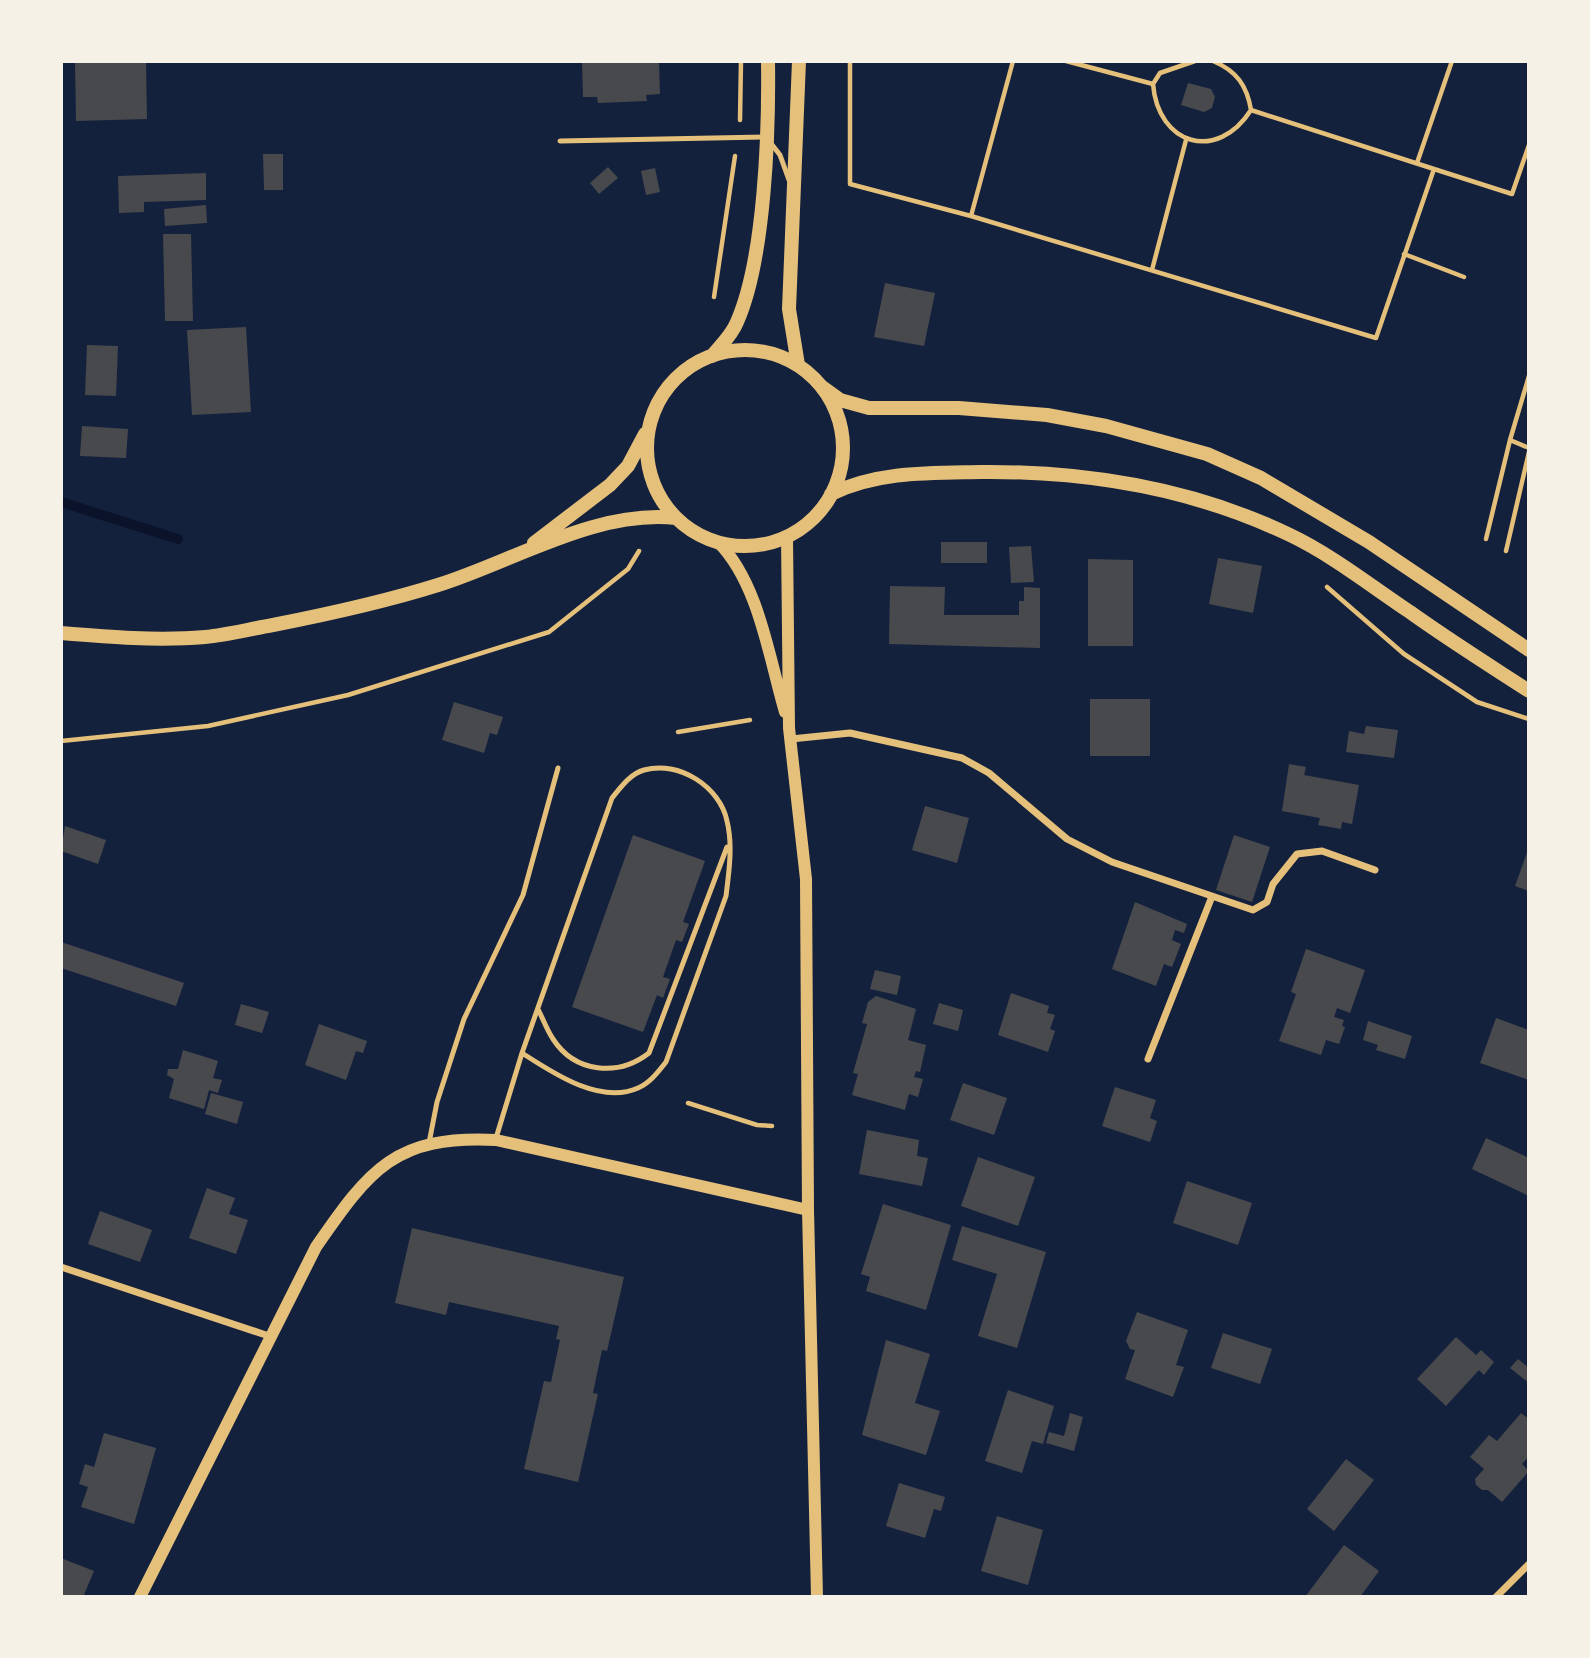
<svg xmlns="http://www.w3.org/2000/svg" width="1590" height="1658" font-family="Spectral,serif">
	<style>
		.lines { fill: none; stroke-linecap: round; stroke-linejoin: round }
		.stream { stroke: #0b132b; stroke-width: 10 }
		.building { fill: #48494c }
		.path { stroke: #e5c07b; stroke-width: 4.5 }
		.service { stroke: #e5c07b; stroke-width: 5 }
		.minor { stroke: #e5c07b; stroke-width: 7 }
		.tertiary { stroke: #e5c07b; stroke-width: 12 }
		.secondary { stroke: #e5c07b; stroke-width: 14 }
	</style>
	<rect width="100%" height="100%" fill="#14213d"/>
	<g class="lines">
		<!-- stream -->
		<path class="stream" d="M 61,502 L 178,539"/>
	</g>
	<!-- building -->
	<path class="building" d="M 75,61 L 146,61 L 147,119 L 76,121 Z
		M 582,61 L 659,61 L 660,94 L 646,95 L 647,101 L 598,103 L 597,97 L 583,97 Z
		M 1188,83 L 1211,89 L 1215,97 L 1212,108 L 1204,112 L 1181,105 Z
		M 263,154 L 283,154 L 283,190 L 264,190 Z
		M 608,167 L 618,178 L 599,194 L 590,183 Z
		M 655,168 L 660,192 L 646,195 L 641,171 Z
		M 206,173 L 206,200 L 144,202 L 144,212 L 119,213 L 118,176 Z
		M 206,205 L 207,223 L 165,226 L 164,209 Z
		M 163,234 L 191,234 L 193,321 L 165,321 Z
		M 885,283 L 935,293 L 924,346 L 874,337 Z
		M 246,327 L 251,412 L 192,415 L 187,330 Z
		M 87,345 L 118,346 L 116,396 L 85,395 Z
		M 82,426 L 128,429 L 126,458 L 80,456 Z
		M 941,542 L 987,542 L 987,563 L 941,563 Z
		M 1031,546 L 1034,582 L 1011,583 L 1009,547 Z
		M 1218,558 L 1262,566 L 1253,613 L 1209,604 Z
		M 1088,559 L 1133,560 L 1133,646 L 1088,646 Z
		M 890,586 L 945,587 L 944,615 L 1019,615 L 1019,601 L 1024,601 L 1024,587 L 1040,588 L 1040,648 L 889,644 Z
		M 1090,699 L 1150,699 L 1150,756 L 1090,756 Z
		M 454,702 L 503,717 L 497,735 L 490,733 L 484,753 L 442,740 Z
		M 1366,726 L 1398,730 L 1394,758 L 1346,752 L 1349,731 L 1364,734 Z
		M 1289,764 L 1306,767 L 1304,775 L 1359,785 L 1352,824 L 1342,822 L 1341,829 L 1318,825 L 1320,818 L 1282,811 Z
		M 925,806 L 969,818 L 957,863 L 912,850 Z
		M 65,826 L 106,840 L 98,864 L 61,851 Z
		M 633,835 L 705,861 L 683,922 L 689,924 L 682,942 L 676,940 L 663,977 L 670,979 L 663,998 L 657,995 L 643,1032 L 572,1007 Z
		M 1234,835 L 1270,847 L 1252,902 L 1216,890 Z
		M 1528,850 L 1529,850 L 1529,891 L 1515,886 Z
		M 1135,902 L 1187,924 L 1184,933 L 1175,930 L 1172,940 L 1181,944 L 1172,967 L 1164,964 L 1156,986 L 1112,969 Z
		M 61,942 L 184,983 L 176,1006 L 61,968 Z
		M 1306,949 L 1365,970 L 1350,1013 L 1337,1008 L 1334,1017 L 1344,1020 L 1342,1026 L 1345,1027 L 1339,1044 L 1326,1040 L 1321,1055 L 1279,1041 L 1296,994 L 1291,992 Z
		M 875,970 L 901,976 L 897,995 L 870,989 Z
		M 1011,993 L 1049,1006 L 1047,1013 L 1055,1015 L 1050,1029 L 1055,1031 L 1048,1052 L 998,1035 Z
		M 876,996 L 916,1009 L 908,1040 L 926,1045 L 920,1072 L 916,1071 L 914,1077 L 923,1079 L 918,1097 L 909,1094 L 905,1110 L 852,1095 L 858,1074 L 853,1073 L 867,1024 L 862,1023 L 868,1002 Z
		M 939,1003 L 963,1010 L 958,1031 L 933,1024 Z
		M 241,1004 L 269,1012 L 262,1033 L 235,1025 Z
		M 1496,1018 L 1529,1030 L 1529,1080 L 1480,1063 Z
		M 1368,1021 L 1412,1036 L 1405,1059 L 1376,1050 L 1378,1045 L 1363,1040 Z
		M 319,1024 L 367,1041 L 363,1053 L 356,1051 L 346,1080 L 305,1065 Z
		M 183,1050 L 218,1061 L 213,1078 L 222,1080 L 218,1093 L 209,1090 L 204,1109 L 169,1098 L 174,1079 L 167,1075 L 168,1069 L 178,1069 Z
		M 963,1083 L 1007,1098 L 994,1135 L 950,1120 Z
		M 1115,1087 L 1156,1100 L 1150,1118 L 1157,1121 L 1150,1142 L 1102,1126 Z
		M 211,1093 L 243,1102 L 237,1124 L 205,1114 Z
		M 867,1130 L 919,1140 L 917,1156 L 928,1158 L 922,1186 L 859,1174 Z
		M 1486,1138 L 1529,1158 L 1529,1196 L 1472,1169 Z
		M 978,1157 L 1035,1177 L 1018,1226 L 961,1206 Z
		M 1187,1181 L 1252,1203 L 1238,1245 L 1173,1223 Z
		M 207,1188 L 235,1198 L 229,1214 L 248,1220 L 236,1254 L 189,1238 Z
		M 883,1204 L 951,1225 L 926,1310 L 866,1291 L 870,1277 L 861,1274 Z
		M 100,1211 L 152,1230 L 140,1262 L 88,1244 Z
		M 962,1226 L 1046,1252 L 1017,1348 L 978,1336 L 997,1274 L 952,1260 Z
		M 412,1228 L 624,1277 L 607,1351 L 602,1350 L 593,1393 L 598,1394 L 578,1482 L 524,1469 L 544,1381 L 551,1382 L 560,1340 L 556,1339 L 559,1326 L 449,1302 L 446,1315 L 395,1303 Z
		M 1137,1312 L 1188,1330 L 1176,1365 L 1184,1367 L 1173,1397 L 1125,1379 L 1135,1350 L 1130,1349 L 1126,1341 Z
		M 1223,1333 L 1272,1349 L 1260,1384 L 1211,1368 Z
		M 1456,1337 L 1476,1355 L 1481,1350 L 1494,1362 L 1484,1375 L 1479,1370 L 1446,1406 L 1417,1379 Z
		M 886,1340 L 930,1354 L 915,1403 L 940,1411 L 926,1455 L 862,1435 Z
		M 1518,1359 L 1529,1368 L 1529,1383 L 1510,1368 Z
		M 1008,1390 L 1054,1406 L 1043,1444 L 1032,1441 L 1022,1473 L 985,1461 Z
		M 1070,1413 L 1083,1417 L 1074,1451 L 1046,1443 L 1049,1432 L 1064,1436 Z
		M 1521,1413 L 1529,1419 L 1529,1456 L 1522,1464 L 1529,1471 L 1502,1502 L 1488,1490 L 1482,1490 L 1476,1485 L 1475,1479 L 1484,1469 L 1470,1457 L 1489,1435 L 1497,1441 Z
		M 104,1433 L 156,1448 L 134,1524 L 81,1507 L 88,1487 L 79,1484 L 85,1464 L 94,1467 Z
		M 1346,1459 L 1374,1480 L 1334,1531 L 1307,1509 Z
		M 899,1483 L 945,1497 L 941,1511 L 934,1509 L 925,1538 L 886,1526 Z
		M 997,1516 L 1043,1530 L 1028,1585 L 981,1571 Z
		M 1344,1545 L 1379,1571 L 1360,1597 L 1305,1597 Z
		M 61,1558 L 94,1571 L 83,1597 L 61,1597 Z"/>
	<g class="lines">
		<!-- path -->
		<path class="path" d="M 850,61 L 850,184 L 971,216
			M 1013,61 L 971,216 L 1376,338 L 1434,169 L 1251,110 C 1247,86 1237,71 1213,61
			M 1066,61 L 1153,84 L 1160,73 L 1195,61
			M 1153,84 C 1158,145 1217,163 1251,110
			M 740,120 L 741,61
			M 1417,163 L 1452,61
			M 1434,169 L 1512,194 L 1529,145
			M 1404,254 L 1464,277
			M 1152,270 L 1186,140
			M 714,297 L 735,156
			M 1529,376 L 1510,440 L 1529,448
			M 1486,539 L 1510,440
			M 1506,551 L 1529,452
			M 1327,587 L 1404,654 L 1477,702 L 1529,719
			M 678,732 L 750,720
			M 61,741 L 208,726 L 348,695 L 549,632 L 628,569 L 639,551
			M 688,1103 L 757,1125 L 772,1126"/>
		<!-- service -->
		<path class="service" d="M 560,141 L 766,137 L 780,155 L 789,180
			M 538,1009 C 543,1019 547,1030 553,1039 C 575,1073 618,1077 649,1053 L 727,847
			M 496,1138 L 522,1053 L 612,798 C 621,787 630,774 644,770 C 679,760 720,787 727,821 C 733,845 729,872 726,896 L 666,1062 C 658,1072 650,1083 638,1088 C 600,1105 553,1073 522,1053
			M 429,1143 L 437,1102 L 464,1019 L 523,895 L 558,768"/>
		<!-- minor -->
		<path class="minor" d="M 791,739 L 850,733 L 962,758 L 989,773 L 1067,839 L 1112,862 L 1253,910 L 1267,902 L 1273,884 L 1297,854 L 1322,851 L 1375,870
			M 1148,1059 L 1211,899
			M 61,1267 L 269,1336
			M 1496,1597 L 1529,1564"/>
		<!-- tertiary -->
		<path class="tertiary" d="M 787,537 L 789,728 L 806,879 L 808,1210 L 817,1597
			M 718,542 C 759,583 769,658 785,712
			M 140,1597 L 316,1247 C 370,1169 395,1135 496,1140 L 808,1210"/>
		<!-- secondary -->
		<path class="secondary" d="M647 448a98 98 0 1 1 196 0a98 98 0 1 1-196 0Z
			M 712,356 C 721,345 732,335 737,322 C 765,259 769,131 768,61
			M 798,365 L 789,309 L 799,61
			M 822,387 L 840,400 L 869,408 L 959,408 L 1047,415 L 1106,426 L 1207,454 L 1261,478 L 1369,542 L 1529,650
			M 831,494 C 878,471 931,473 981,472 C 1087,471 1194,489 1290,535 C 1332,555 1371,586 1410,612 C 1449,640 1489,665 1529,691
			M 534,543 L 610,485 L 628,466 L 645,434
			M 61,633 C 109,637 157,641 205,637 C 227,635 250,629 273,625 C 329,614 384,602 438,585 C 512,562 596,509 676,518"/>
	</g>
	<!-- border -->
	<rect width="1590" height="1658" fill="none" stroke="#f6f1e7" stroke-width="126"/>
</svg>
